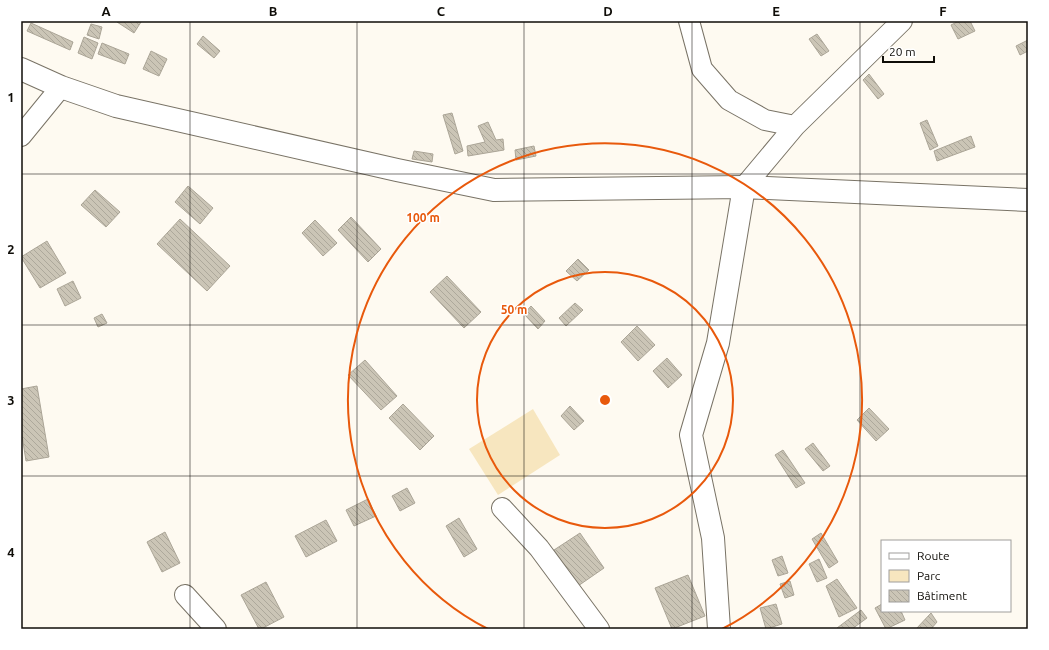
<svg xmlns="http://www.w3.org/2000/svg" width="1049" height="650" font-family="Ubuntu,sans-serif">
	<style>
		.green { fill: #f7e6bf }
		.building { fill: url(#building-back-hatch); stroke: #aba597 }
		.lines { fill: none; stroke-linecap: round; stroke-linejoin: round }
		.street-casing { stroke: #797366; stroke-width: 22 }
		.secondary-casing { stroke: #797366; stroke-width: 24 }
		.street { stroke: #fff; stroke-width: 20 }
		.secondary { stroke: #fff; stroke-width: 22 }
		.grid { fill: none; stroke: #0f0d08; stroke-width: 1; stroke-opacity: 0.55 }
		.ring { fill: none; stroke: #e8590c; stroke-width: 2 }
		.centre { fill: #e8590c; stroke: #fff; stroke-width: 2 }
		.ring-label { font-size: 12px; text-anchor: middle; font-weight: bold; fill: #e8590c; stroke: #fff; stroke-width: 3; stroke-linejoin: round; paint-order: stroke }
		.neatline { fill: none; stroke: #0f0d08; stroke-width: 1.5 }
		.grid-label { font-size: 13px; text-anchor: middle; font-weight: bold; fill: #0f0d08 }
	</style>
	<defs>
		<pattern id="building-back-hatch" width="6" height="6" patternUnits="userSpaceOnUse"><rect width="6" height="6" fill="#cbc5b6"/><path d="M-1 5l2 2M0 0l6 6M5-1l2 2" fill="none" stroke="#ada89b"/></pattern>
	</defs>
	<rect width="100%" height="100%" fill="#fefaf1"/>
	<!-- green -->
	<path class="green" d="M 533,409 L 560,455 L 498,495 L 469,449 Z"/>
	<!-- building -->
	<path class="building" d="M 118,21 L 140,21 L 141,22 L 134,33 L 117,22 Z
		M 959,21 L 970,21 L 975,31 L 958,39 L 951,25 Z
		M 31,23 L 73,42 L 70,50 L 27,31 Z
		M 91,24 L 102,27 L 99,39 L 87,35 Z
		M 817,34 L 829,51 L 821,56 L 809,39 Z
		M 203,36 L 220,51 L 214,58 L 197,44 Z
		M 84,37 L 98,43 L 92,59 L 78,53 Z
		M 1028,40 L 1028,51 L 1020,55 L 1016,46 Z
		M 102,43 L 129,54 L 125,64 L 98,54 Z
		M 151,51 L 167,59 L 159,76 L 143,69 Z
		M 869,74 L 884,94 L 878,99 L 863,80 Z
		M 452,113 L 463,151 L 455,154 L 443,115 Z
		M 927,120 L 938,146 L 930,150 L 920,123 Z
		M 488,122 L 496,140 L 503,139 L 504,150 L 468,156 L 467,146 L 485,142 L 478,126 Z
		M 971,136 L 975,147 L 937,161 L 934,151 Z
		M 534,146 L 536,156 L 516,160 L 515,150 Z
		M 414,151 L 433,154 L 432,162 L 412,159 Z
		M 188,186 L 213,208 L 200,224 L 175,202 Z
		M 95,190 L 120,212 L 106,227 L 81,205 Z
		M 351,217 L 381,249 L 368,262 L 338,230 Z
		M 180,219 L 230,266 L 207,291 L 157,244 Z
		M 315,220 L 337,243 L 323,256 L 302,233 Z
		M 47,241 L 66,273 L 40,288 L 21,257 Z
		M 578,259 L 589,270 L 577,281 L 566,271 Z
		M 447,276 L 481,312 L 464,328 L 430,292 Z
		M 73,281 L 81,298 L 65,306 L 57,289 Z
		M 575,303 L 583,310 L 566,326 L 559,318 Z
		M 531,306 L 545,321 L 538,329 L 524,314 Z
		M 102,314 L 107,323 L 98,327 L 94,318 Z
		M 637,326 L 655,345 L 638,361 L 621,342 Z
		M 667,358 L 682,375 L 668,388 L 653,371 Z
		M 365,360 L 397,396 L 381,410 L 348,375 Z
		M 37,386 L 49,457 L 26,461 L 21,429 L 21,389 Z
		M 403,404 L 434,436 L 420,450 L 389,418 Z
		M 570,406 L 584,421 L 574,430 L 561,416 Z
		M 869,408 L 889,429 L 876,441 L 857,420 Z
		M 813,443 L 830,466 L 823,471 L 805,449 Z
		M 783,450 L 805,483 L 796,488 L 775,455 Z
		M 407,488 L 415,503 L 400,511 L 392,496 Z
		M 368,499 L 376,516 L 354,526 L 346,510 Z
		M 459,518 L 477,549 L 464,557 L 446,526 Z
		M 326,520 L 337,541 L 306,557 L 295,536 Z
		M 165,532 L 180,563 L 162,572 L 147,542 Z
		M 580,533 L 604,568 L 578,586 L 554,550 Z
		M 821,533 L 838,562 L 829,568 L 812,539 Z
		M 782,556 L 788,573 L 778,576 L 772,560 Z
		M 819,559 L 827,578 L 817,582 L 809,564 Z
		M 688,575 L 705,616 L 672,629 L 655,588 Z
		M 837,579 L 857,608 L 839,617 L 826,586 Z
		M 790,581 L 794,595 L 785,598 L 780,584 Z
		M 266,582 L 284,617 L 261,629 L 259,629 L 241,595 Z
		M 776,604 L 782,624 L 766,629 L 760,608 Z
		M 882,604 L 882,611 L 901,611 L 905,620 L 886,629 L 875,608 Z
		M 861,610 L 867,618 L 852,629 L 838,629 L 837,628 Z
		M 931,613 L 937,622 L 931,629 L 916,629 Z"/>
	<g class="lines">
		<defs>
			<path id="street" d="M 689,21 L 702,69 L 729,100 L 765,120 L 795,126
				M 21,136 L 61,87
				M 744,187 L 795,126 L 902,21
				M 502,508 L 539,548 L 599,629
				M 185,595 L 216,629"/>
			<path id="secondary" d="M 21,69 L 61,87 L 116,106 L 397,170 L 494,190 L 744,187 L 1028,200
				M 719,629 L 713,538 L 691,435 L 718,343 L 744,187"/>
		</defs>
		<!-- street casing -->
		<use href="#street" class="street-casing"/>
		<!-- secondary casing -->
		<use href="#secondary" class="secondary-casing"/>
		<!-- street -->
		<use href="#street" class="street"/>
		<!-- secondary -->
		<use href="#secondary" class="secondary"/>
	</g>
	<!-- grid -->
	<path class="grid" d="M 190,21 L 190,629M 357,21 L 357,629M 524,21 L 524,629M 692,21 L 692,629M 860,21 L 860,629M 21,174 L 1028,174M 21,325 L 1028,325M 21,476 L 1028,476"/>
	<!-- distance rings -->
	<g class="ring">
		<circle cx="605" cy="400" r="128"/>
		<path d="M488 629A257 257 0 1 1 722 629"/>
	</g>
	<circle cx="605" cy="400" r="6" class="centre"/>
	<g class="ring-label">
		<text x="423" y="222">100 m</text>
		<text x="514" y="314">50 m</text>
	</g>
	<!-- border -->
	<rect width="1049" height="650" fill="none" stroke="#ffffff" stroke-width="44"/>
	<!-- legend -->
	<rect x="881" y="540" width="130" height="72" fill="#ffffff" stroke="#9f9e9c"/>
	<rect x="889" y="553" width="20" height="6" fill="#ffffff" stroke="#9f9e9c"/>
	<text x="917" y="560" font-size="12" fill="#0f0d08">Route</text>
	<rect x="889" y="570" width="20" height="12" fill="#f7e6bf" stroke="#9f9e9c"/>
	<text x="917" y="580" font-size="12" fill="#0f0d08">Parc</text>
	<rect x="889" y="590" width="20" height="12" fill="url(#building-back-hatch)" stroke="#9f9e9c"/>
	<text x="917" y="600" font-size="12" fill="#0f0d08">Bâtiment</text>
	<!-- scale -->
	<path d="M883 56v6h51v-6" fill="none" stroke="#0f0d08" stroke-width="2"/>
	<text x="889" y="56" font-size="12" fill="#0f0d08" stroke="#ffffff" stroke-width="3" paint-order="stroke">20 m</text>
	<rect x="22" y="22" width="1005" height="606" class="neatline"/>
	<g class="grid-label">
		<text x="106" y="16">A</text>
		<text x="273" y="16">B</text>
		<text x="441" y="16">C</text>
		<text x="608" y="16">D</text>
		<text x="776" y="16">E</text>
		<text x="943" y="16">F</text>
		<text x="11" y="102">1</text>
		<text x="11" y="254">2</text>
		<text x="11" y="405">3</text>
		<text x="11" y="557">4</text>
	</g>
</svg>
